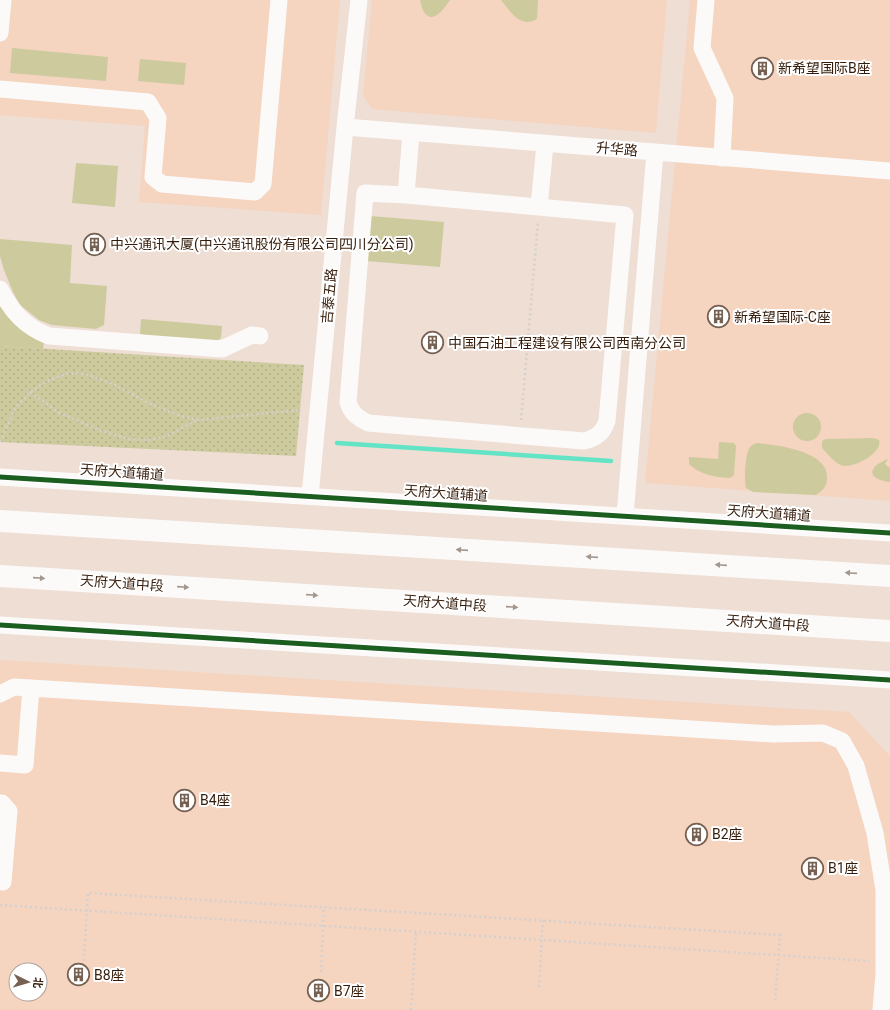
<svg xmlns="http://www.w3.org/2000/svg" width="890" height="1010" font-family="Roboto,'Noto Sans SC',sans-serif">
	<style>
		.built { fill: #f5d4c0; fill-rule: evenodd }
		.park { fill: url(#park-dots) }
		.garden { fill: #cdca9e }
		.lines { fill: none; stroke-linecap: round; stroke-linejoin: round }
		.stream { stroke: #63e4c6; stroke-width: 4.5 }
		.path { stroke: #d6d0cd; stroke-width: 2.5; stroke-dasharray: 2 3; stroke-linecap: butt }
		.minor { stroke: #fcfaf9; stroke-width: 17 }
		.major { stroke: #fcfaf9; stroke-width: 22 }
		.cycleway-casing { stroke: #fff; stroke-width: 8 }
		.cycleway { stroke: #1b5e20; stroke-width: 5 }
		.oneway { fill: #a2968d }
		.labels { text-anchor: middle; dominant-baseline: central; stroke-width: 4; stroke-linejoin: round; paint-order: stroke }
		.poi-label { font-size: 14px; fill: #351c0a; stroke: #fff; text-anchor: start }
		.street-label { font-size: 14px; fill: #351c0a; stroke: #fff }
	</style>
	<defs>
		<pattern id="park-dots" width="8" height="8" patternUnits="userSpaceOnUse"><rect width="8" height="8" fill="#cdca9e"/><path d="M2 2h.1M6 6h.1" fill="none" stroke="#b1ad87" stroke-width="1.8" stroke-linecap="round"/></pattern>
	</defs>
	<rect width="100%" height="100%" fill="#eeded4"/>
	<!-- built -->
	<path class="built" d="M 0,0 L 340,0 L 321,215 L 139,202 L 145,126 L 0,115 Z
		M 372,0 L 667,0 L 656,133 L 372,109 L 363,95 Z
		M 690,0 L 890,0 L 890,501 L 645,483 Z
		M 0,660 L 849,712 L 890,756 L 890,1010 L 0,1010 ZM 16,970 L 40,970 L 40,994 L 16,994 Z"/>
	<!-- park -->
	<path class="park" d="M 0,346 L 304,365 L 296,456 L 0,442 Z"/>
	<!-- garden -->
	<path class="garden" d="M 420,0 L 450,0 C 445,7 433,26 424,12 C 422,9 421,4 420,0 Z
		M 501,0 L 538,0 L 537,19 C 520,29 511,12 501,0 Z
		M 12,48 L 108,57 L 106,81 L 10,73 Z
		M 140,59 L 186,63 L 184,85 L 138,81 Z
		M 76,163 L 118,166 L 115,207 L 72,203 Z
		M 370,216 L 444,222 L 440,267 L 366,261 Z
		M 0,239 L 72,245 L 70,283 L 107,286 L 104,325 L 96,329 L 52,325 L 39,320 L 29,312 L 20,305 L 13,292 L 4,270 L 0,256 Z
		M 0,306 C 11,324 25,332 44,341 L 43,349 L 0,346 Z
		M 141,319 L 222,326 L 221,338 L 215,342 L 144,336 L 140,333 Z
		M793 427a14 14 0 1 1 28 0a14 14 0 1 1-28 0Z
		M 874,438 L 879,440 C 883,453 855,467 844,466 C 836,465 828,454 822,448 L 822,443 L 823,440 L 827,439 Z
		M 719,442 L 734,443 L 736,446 L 734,475 L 730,478 C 714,477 701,475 689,464 L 689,457 L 718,459 Z
		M 757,443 C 776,445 829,451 827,478 C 827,487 823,490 816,495 L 753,492 L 746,488 C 744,481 745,450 751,446 C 753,444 755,444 757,443 Z
		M 888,459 L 885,464 L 890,468 L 890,482 C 884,481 867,478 874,468 C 876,464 883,461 888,459 Z"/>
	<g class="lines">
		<!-- stream -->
		<path class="stream" d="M 337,443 L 611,461"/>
		<!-- path -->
		<path class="path" d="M 30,392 L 58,412 L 102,431 L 128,439 L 147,440 L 165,437 L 197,420
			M 521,420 L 538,222
			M 0,442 L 15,408 L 30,392 L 49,380 L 69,373 L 85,374 L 113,384 L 150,404 L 178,415 L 198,420 L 300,410
			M 0,905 L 869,961
			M 84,961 L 88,893 L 780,935 L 775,1002
			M 321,972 L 324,907
			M 539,987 L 543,920
			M 411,1010 L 416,931"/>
		<!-- minor -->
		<path class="minor" d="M 706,0 L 702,48 L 725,98 L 722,158
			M 0,33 L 3,0
			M 0,89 L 148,102 L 158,118 L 153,177 L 162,184 L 255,192 L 263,184 L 279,0
			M 345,127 L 890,171
			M 406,195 L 625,215 L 607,421 C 603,433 596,438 584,441 L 368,423 C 358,418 351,413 348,402 L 365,193 L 406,195 L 411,133
			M 539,207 L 545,144
			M 0,289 C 12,312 25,327 49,336 L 222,349 L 252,335 L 260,336
			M 0,477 L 890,533
			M 310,496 L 345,127 L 359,0
			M 625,516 L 655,152
			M 0,625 L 890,680
			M 0,694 L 14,687 L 773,734 L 823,733 L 842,741 L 856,766 L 875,833 L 884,890 L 884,974 L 881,1010
			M 0,763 L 25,765 L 31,688
			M 0,803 L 2,803 L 9,811 L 3,882"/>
		<!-- major -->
		<path class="major" d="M 0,521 L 890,576
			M 0,576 L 890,631"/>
		<defs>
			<path id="cycleway" d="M 0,477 L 890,533
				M 0,625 L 890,680"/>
		</defs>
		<!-- cycleway casing -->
		<use href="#cycleway" class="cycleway-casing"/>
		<!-- cycleway -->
		<use href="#cycleway" class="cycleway"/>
	</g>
	<!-- one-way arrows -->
	<defs><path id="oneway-solid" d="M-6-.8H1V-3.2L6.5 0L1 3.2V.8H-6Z"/></defs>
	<g class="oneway">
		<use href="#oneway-solid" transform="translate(462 550) rotate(-176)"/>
		<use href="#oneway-solid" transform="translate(592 557) rotate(-176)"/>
		<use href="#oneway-solid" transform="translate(721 565) rotate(-176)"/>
		<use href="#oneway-solid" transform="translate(851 573) rotate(-176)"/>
		<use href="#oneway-solid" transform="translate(39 578) rotate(4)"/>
		<use href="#oneway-solid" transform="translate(183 587) rotate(4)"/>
		<use href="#oneway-solid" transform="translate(312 595) rotate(4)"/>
		<use href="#oneway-solid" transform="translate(512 607) rotate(4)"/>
	</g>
	<!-- icons -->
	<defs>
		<symbol id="building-ring" viewBox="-11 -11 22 22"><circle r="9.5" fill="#fff" stroke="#766051" stroke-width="1.5"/><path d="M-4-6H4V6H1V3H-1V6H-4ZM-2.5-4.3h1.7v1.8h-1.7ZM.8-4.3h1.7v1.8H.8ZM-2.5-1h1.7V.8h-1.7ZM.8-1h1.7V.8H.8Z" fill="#766051"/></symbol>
	</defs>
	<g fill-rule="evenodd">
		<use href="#building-ring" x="750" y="56" width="25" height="25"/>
		<use href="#building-ring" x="82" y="232" width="25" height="25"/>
		<use href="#building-ring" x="706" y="304" width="25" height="25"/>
		<use href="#building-ring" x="420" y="330" width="25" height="25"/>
		<use href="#building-ring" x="172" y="788" width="25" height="25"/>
		<use href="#building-ring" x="684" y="822" width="25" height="25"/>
		<use href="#building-ring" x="800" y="856" width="25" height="25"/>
		<use href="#building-ring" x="66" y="962" width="25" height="25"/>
		<use href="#building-ring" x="306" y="978" width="25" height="25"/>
	</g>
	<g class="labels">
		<!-- poi labels -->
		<g class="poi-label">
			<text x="778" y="68">新希望国际B座</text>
			<text x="110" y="244">中兴通讯大厦(中兴通讯股份有限公司四川分公司)</text>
			<text x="734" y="317">新希望国际-C座</text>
			<text x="448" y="343">中国石油工程建设有限公司西南分公司</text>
			<text x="200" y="800">B4座</text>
			<text x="712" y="834">B2座</text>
			<text x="828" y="868">B1座</text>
			<text x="94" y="975">B8座</text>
			<text x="334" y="991">B7座</text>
		</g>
		<!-- street labels -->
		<g class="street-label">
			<text transform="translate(617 149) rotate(5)">升华路</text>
			<text transform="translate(329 296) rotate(-85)">吉泰五路</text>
			<text transform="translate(122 472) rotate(4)">天府大道辅道</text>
			<text transform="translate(446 493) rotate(4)">天府大道辅道</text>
			<text transform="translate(769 513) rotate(4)">天府大道辅道</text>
			<text transform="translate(122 583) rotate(4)">天府大道中段</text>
			<text transform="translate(445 603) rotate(4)">天府大道中段</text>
			<text transform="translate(768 623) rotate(4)">天府大道中段</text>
		</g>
	</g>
	<!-- north arrow -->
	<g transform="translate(28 982) rotate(95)"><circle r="19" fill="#ffffff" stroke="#aea49d"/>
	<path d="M0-3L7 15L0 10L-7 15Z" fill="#766051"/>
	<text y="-6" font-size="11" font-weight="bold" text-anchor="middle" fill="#351c0a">北</text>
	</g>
</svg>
